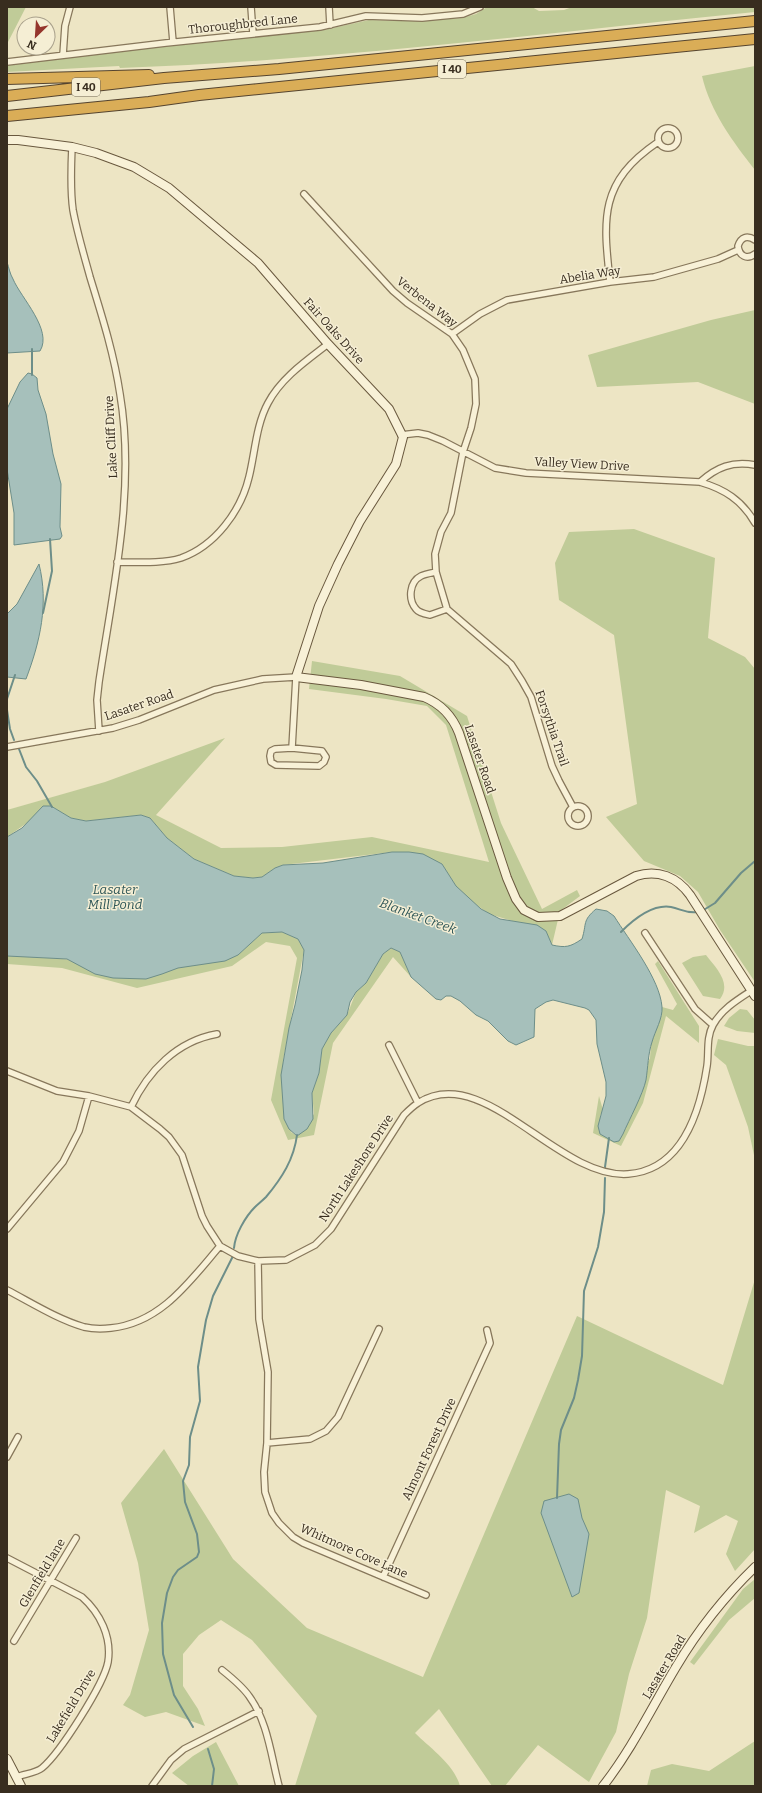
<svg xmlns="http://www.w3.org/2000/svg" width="762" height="1793" font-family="Bitter,serif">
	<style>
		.green { fill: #c0cb98 }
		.water { fill: #a6c0bb; stroke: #6d8e89 }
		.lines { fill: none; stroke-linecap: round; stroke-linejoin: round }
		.stream { stroke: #6d8e89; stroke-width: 2 }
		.street-casing { stroke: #87775b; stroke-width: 8 }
		.secondary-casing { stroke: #69583e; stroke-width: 10 }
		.highway-casing { stroke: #55442f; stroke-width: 12 }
		.street { stroke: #f8f1d7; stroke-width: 5.5 }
		.secondary { stroke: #f8f1d7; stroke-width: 8 }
		.highway { stroke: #daad57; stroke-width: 10 }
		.labels { text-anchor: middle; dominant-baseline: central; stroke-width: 3; stroke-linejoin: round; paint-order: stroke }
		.shield { fill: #f5eed4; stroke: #716755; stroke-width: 1 }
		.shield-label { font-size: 11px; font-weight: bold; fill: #382d1f }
		.street-label { font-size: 12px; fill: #382d1f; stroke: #f5eed4 }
		.water-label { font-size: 13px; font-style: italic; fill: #2e5657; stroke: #f5eed4 }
	</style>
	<rect width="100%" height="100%" fill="#ede5c4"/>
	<!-- green -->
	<path class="green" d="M 7,7 L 26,7 L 7,44 Z
		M 487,7 L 532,7 L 539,11 L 564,10 L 572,7 L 755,7 L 755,12 C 544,33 331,61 120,68 L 119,66 L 7,72 L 7,65 L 147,48 L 324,30 L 369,20 L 411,21 L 462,18 L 476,14 Z
		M 755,66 L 755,170 C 733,142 710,111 702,76 Z
		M 755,310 L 755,404 L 698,382 L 597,387 L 588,355 L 711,320 Z
		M 634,529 L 715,558 L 708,638 L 745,657 L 755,669 L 755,982 L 720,930 L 698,892 L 680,876 L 644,861 L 606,817 L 637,804 L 614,635 L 559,600 L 555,563 L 569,532 Z
		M 312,661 L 400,676 L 467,716 L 501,823 L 542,909 L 577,890 L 580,896 L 560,911 L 552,945 L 546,931 L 489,914 L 471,901 L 456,886 L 442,864 L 409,852 L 392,852 L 283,865 L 275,868 L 262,877 L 253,878 L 234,876 L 194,859 L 167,838 L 150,818 L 141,815 L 86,821 L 71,818 L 51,806 L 7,837 L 7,810 L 105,782 L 225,738 L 156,815 L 221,848 L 282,847 L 372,837 L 489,862 L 446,725 L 427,706 L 386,699 L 309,689 Z
		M 282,932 L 298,939 L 304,950 L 283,1061 L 291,1132 L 297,1136 L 314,1114 L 312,1093 L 319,1073 L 322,1049 L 331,1033 L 347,1015 L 356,992 L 366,983 L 383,954 L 391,948 L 400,952 L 411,977 L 393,957 L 333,1043 L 314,1135 L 288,1140 L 271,1100 L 297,958 L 290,946 L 266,942 L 232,966 L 137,988 L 62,968 L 7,964 L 7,956 L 11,955 L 178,968 L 238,955 L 262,933 Z
		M 706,955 C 716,968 732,983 720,999 L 703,996 L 682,963 L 693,957 Z
		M 658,961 L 699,1026 L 699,1043 L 666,1016 L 643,1103 L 621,1146 L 593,1133 L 599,1096 L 603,1110 L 600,1116 L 614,1142 L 619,1141 L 645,1081 L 647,1064 L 650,1058 L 651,1044 L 662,1007 L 673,1010 L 677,1004 L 655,964 Z
		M 740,1009 L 747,1010 L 755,1020 L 755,1033 L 737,1031 L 724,1026 L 729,1018 Z
		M 718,1039 L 748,1046 L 755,1046 L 755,1160 L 748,1127 L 726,1065 L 714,1055 Z
		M 755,1279 L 755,1549 L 735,1571 L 726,1554 L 738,1521 L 726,1515 L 694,1533 L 700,1506 L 666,1490 L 647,1618 L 629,1674 L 616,1732 L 589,1782 L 538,1745 L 505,1786 L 492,1786 L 439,1709 L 415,1733 C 430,1748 454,1764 460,1786 L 295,1786 L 317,1716 L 252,1640 L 221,1620 L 199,1635 L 183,1654 L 183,1686 L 198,1709 L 205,1726 L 166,1712 L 145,1717 L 123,1705 L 130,1695 L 149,1630 L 138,1563 L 121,1503 L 164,1449 L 233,1559 L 307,1628 L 423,1677 L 577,1316 L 723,1385 Z
		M 755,1579 L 755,1598 L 729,1620 L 694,1665 L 690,1662 L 743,1589 Z
		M 755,1741 L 755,1786 L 647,1786 L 651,1770 L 672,1764 L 709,1771 Z
		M 216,1742 L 239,1786 L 189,1786 L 172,1773 L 193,1756 Z"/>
	<!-- water -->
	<path class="water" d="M 7,262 C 9,268 10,274 13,279 C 21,298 53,330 40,351 L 7,353 Z
		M 28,373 L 32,374 L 37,378 L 38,390 L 46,414 L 53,454 L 61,484 L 60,527 L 62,536 L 60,539 L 14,545 L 14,513 L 7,469 L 7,409 L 20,382 Z
		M 39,564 C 49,604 40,642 26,679 L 7,677 L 7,614 L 17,604 Z
		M 43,806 L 51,806 L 71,818 L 86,821 L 141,815 L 150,818 L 167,838 L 194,859 L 234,876 L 253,878 L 262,877 L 275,868 L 283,865 L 323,863 L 392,852 L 409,852 L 423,854 L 442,864 L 456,886 L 481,909 L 500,919 L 537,925 L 546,931 L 552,945 C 566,948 570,947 582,939 C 587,923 582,921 596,909 L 607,911 L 614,916 C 629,940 660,979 662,1007 C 663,1018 655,1031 652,1042 C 648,1054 648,1067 646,1080 C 643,1094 629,1120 623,1134 L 619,1141 L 614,1142 L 600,1134 L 598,1126 L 606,1096 L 606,1082 L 597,1044 L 596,1020 L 589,1010 L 585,1008 L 553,1000 L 546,1002 L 535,1009 L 534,1037 L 516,1045 L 508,1041 L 488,1021 L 476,1015 L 460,1001 L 451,996 L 446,996 L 441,1000 L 436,999 L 411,977 L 400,952 L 391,948 L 383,954 L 366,983 L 356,992 L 350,1002 L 347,1015 L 331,1033 L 322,1049 L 319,1073 L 312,1093 L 313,1119 L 307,1129 L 297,1136 L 289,1129 L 284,1119 L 281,1075 L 289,1028 L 295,1005 L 302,970 L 304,950 L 298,939 L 282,932 L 262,933 L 238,955 L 225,961 L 178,968 L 162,974 L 146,979 L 113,978 L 95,974 L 67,959 L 7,956 L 7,837 L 22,828 Z
		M 569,1494 L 578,1499 L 582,1518 L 589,1534 L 579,1593 L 572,1597 L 541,1513 L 544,1501 Z"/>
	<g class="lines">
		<!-- stream -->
		<path class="stream" d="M 32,349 L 32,375
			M 43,613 L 52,571 L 50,539
			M 7,699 L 15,675
			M 7,710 L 10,729 L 14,740
			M 19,749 L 26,767 L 37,781 L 52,807
			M 702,911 L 715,903 L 741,873 L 755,861
			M 621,932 C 633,920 653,904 671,907 C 681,909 687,914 698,912
			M 605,1167 L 609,1138
			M 234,1248 C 235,1235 245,1217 255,1207 C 258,1204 262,1201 266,1197 C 282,1178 294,1159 297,1135
			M 557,1498 L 559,1444 L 561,1430 L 574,1398 L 578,1380 L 582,1356 L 584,1291 L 598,1247 L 604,1212 L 605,1178
			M 193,1727 L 174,1695 L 163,1654 L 162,1623 L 167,1593 L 173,1577 L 178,1570 L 197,1557 L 199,1552 L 197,1534 L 185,1502 L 183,1481 L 189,1465 L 190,1437 L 200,1401 L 198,1367 L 206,1320 L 213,1296 L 233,1256
			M 208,1749 L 214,1769 L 212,1786"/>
		<defs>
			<path id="street" d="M 170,7 L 173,42
				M 251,7 L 253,34
				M 329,7 L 330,25
				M 63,55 L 65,26 L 70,7
				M 7,62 L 166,43 L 320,27 L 366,16 L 422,18 L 463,14 L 480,7
				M658 138a10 10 0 1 1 20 0a10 10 0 1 1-20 0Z
				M 72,147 C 71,168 70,189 73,210 C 77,232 84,255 90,277 C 102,316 114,354 120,394 C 136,489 113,588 99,682 L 97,700 L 99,731
				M 304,194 L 393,291 L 407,303 L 452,334 L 463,350 L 475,379 L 476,404 L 471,428 L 463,452 L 451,513 L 441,532 L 435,554 L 436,572 L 447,609 L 511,664 L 522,681 L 531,697 L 552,766 L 559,781 L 573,807
				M 755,240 C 747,235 741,237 738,246 C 739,256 747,260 755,254
				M 610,282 C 603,218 599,182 658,142
				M 452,334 L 480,314 L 507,300 L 610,282 L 654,277 L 718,259 L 738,250
				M 401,435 L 418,433 L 428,435 L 443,441 L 495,468 L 526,473 L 700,482 C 724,489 742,500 755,523
				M 700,482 C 717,467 732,461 755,465
				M 117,562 C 137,562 162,564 181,558 C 215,546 241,511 249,477 C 255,453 256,425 268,403 C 281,378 306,361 328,344
				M 436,572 C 431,573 425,574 421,576 C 409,582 408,600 416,609 C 419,613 425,614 430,615 L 447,609
				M 7,747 L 113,728 L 139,720 L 214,690 L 263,679 L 296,677 L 292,748
				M 292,748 L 322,751 L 326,757 L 324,762 L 319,766 L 276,765 L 271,762 L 270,756 L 271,751 L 275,749 Z
				M568 816a10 10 0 1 1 20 0a10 10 0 1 1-20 0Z
				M 645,933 L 695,1009 L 713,1025
				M 389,1045 L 418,1103
				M 7,1071 L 57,1091 L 89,1096 L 131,1107 L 160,1129 L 169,1137 L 182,1155 L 202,1216 L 207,1226 L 220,1246 L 238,1256 L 258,1261 L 286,1260 L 315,1245 L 331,1229 L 404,1115 C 408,1111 413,1106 418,1103 C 484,1061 557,1179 628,1174 C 682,1170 700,1112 707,1066 C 709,1052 706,1038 713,1025 C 721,1010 737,1000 751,991
				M 131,1107 C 148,1071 177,1041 217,1034
				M 7,1229 L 63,1162 L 79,1131 L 89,1096
				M 258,1261 L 259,1319 L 268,1372 L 267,1443 L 264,1472 L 265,1492 L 272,1513 L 279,1523 L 293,1537 L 303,1543 L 426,1595
				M 7,1290 C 32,1303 57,1319 84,1327 C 93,1329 102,1329 111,1328 C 161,1323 190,1281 220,1246
				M 267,1443 L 310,1439 L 326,1431 L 338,1417 L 379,1329
				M 7,1457 L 18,1437
				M 7,1558 L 82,1597 C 100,1613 112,1637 108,1662 C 104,1684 60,1753 42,1768 C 36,1773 24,1774 17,1777
				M 383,1577 L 490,1343 L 487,1330
				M 14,1641 L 76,1538
				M 222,1670 C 232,1678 242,1686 249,1696 C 268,1722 271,1756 279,1786
				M 152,1786 L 171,1760 L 184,1749 L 259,1711"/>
			<path id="secondary" d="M 7,140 L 18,140 L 72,147 L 96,153 L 134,167 L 169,188 L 258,263 L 328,344 L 389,409 L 403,437 L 396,464 L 360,521 L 338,564 L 319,606 L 296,677 L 361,685 L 424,697 C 441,704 452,715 459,733 L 507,878 L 516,899 L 524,910 L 538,917 L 560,916 L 636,876 C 658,869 677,877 690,895 L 755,996
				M 7,1759 L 21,1786
				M 603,1786 C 632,1749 652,1707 676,1667 C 698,1630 724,1597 755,1567"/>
			<path id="highway" d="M 7,79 L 149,75
				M 7,96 L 164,78 L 279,69 L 755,21
				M 7,116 L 149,102 L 199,95 L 755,39"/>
		</defs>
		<!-- street casing -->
		<use href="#street" class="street-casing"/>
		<!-- secondary casing -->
		<use href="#secondary" class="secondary-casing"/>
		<!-- highway casing -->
		<use href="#highway" class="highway-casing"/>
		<!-- street -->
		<use href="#street" class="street"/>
		<!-- secondary -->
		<use href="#secondary" class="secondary"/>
		<!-- highway -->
		<use href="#highway" class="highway"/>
	</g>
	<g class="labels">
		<!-- shield labels -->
		<g class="shield">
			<rect x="438" y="60" width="28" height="18" rx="3"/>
			<rect x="72" y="78" width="28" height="18" rx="3"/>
		</g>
		<g class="shield-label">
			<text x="452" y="69">I 40</text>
			<text x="86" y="87">I 40</text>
		</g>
		<!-- street labels -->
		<g class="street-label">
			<text transform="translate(243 24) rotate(-6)">Thoroughbred Lane</text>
			<text transform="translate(590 275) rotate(-9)">Abelia Way</text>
			<text transform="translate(427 302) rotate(38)">Verbena Way</text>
			<text transform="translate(334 331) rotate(48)">Fair Oaks Drive</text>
			<text transform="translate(111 437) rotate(-93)">Lake Cliff Drive</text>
			<text transform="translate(582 464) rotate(3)">Valley View Drive</text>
			<text transform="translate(139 705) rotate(-19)">Lasater Road</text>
			<text transform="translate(552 728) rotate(71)">Forsythia Trail</text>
			<text transform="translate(480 759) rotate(71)">Lasater Road</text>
			<text transform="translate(356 1168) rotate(-57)">North Lakeshore Drive</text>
			<text transform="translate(429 1449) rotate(-65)">Almont Forest Drive</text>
			<text transform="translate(354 1551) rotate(24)">Whitmore Cove Lane</text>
			<text transform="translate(42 1573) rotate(-59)">Glenfield lane</text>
			<text transform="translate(664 1667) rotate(-59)">Lasater Road</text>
			<text transform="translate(71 1706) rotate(-59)">Lakefield Drive</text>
		</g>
		<!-- water labels -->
		<g class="water-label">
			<text x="115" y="889">Lasater<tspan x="115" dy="15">Mill Pond</tspan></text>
			<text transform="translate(418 916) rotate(20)">Blanket Creek</text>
		</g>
	</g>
	<!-- border -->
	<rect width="762" height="1793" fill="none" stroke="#382d1f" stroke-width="16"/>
	<!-- north arrow -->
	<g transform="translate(36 36) rotate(205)"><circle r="19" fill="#f5eed4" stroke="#a9a18c"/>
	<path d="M0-3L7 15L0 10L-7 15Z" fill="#95352c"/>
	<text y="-6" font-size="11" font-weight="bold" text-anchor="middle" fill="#382d1f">N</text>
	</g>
</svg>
